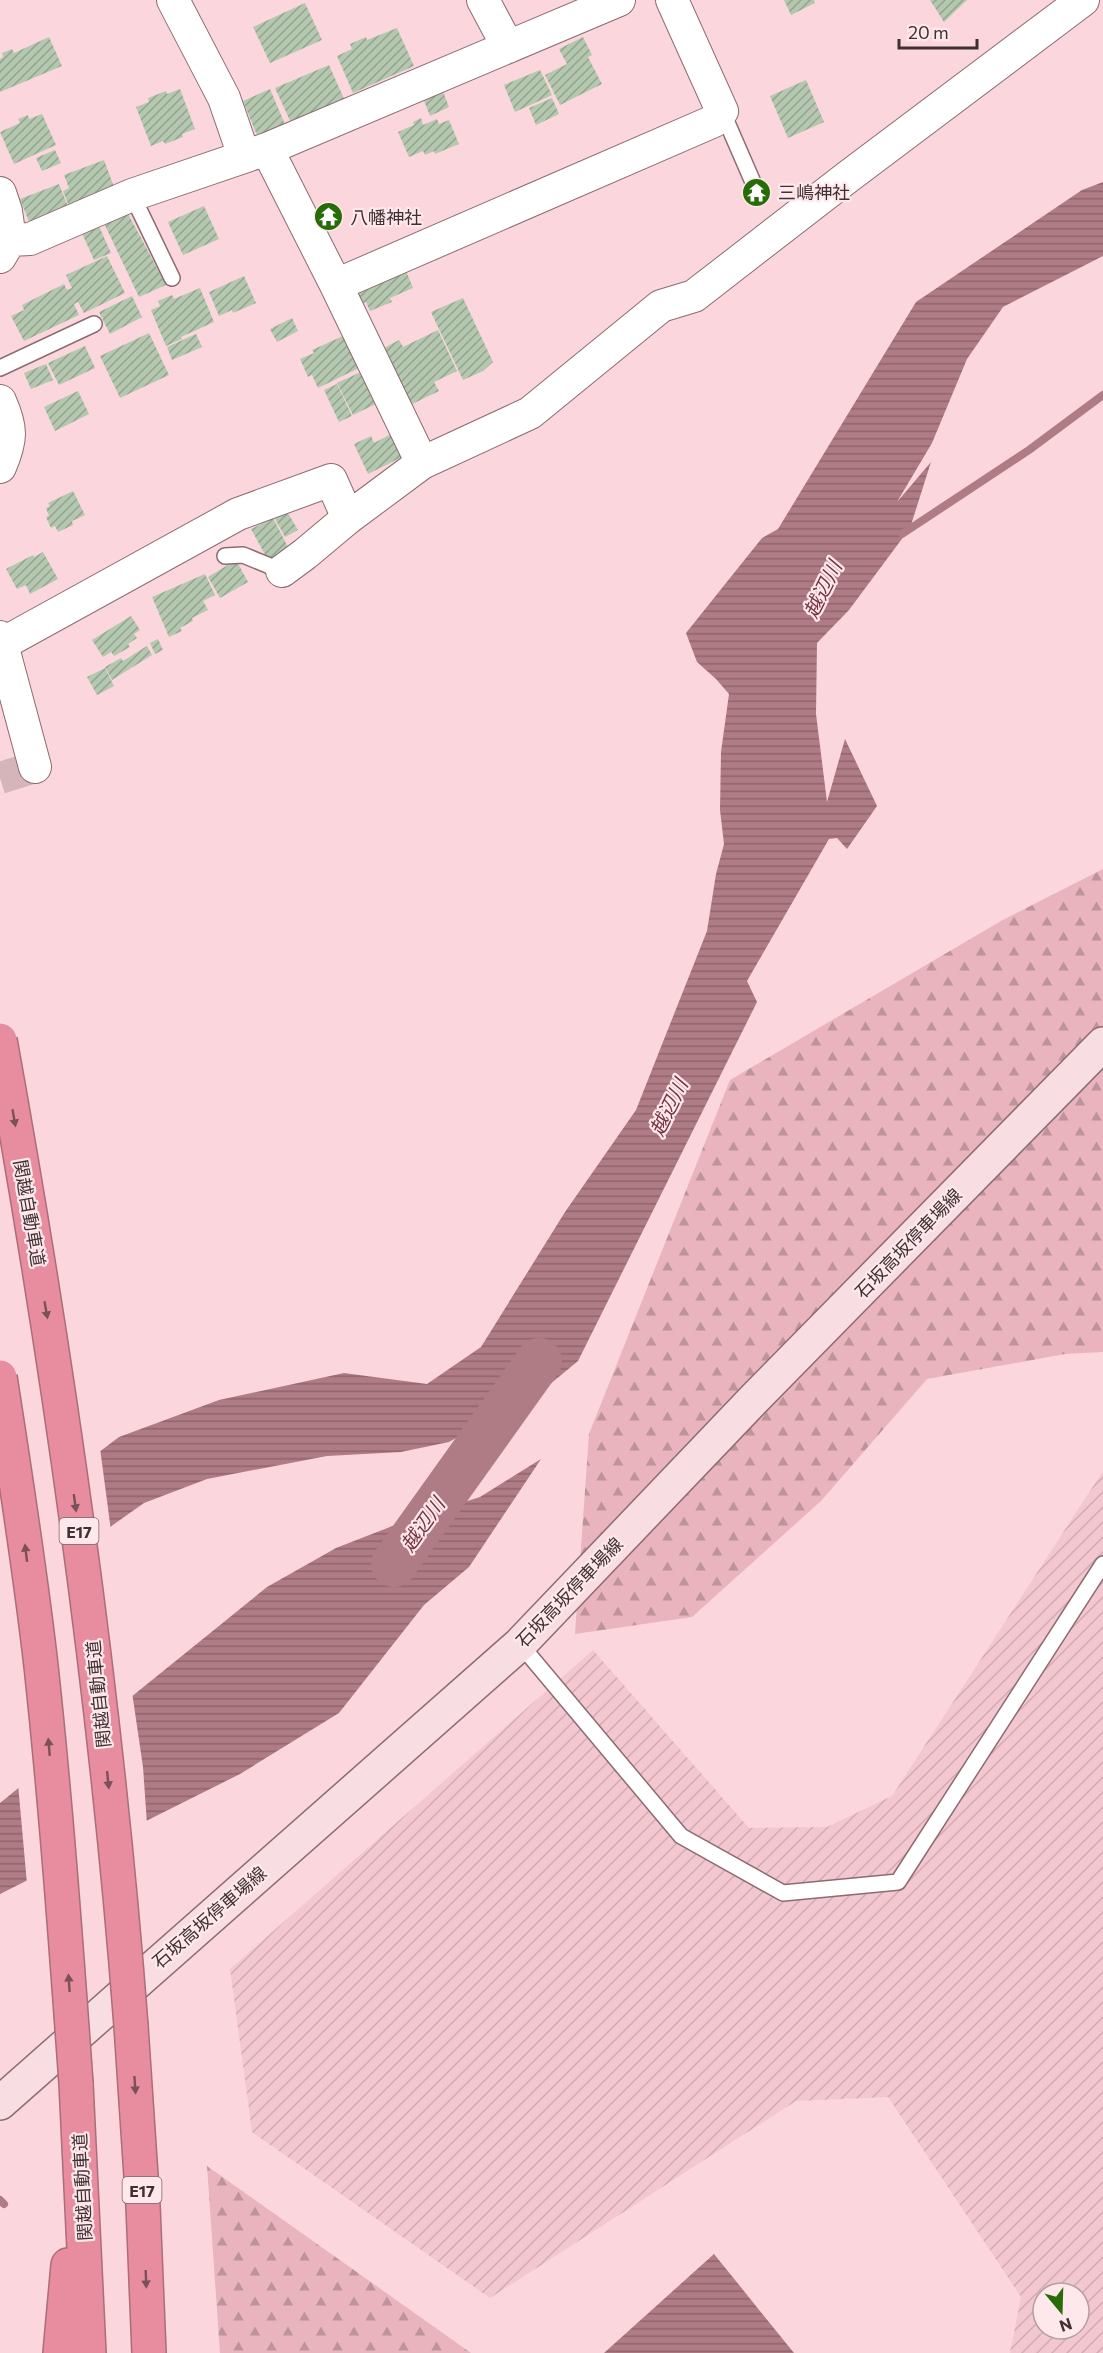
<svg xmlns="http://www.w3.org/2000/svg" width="1103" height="2353" font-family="Commissioner,'Noto Sans JP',sans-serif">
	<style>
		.industrial { fill: url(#industrial-furrows); fill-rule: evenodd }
		.forest { fill: url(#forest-firs) }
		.water { fill: url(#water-rules) }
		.pier { fill: #fbd6dc }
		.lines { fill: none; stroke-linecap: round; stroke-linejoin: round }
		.stream { stroke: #af7b84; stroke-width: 8 }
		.river { stroke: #af7b84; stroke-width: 46 }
		.building { fill: url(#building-hatch) }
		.minor-tunnel { stroke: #d5b5ba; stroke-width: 32; stroke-dasharray: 32 16; stroke-linecap: butt }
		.service-casing { stroke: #8c6c71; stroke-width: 18 }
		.minor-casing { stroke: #8c6c71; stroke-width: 34 }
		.secondary-casing { stroke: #8c6c71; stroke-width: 36 }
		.motorway-casing { stroke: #ac6d79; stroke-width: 36 }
		.service { stroke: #fff; stroke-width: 15 }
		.minor { stroke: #fff; stroke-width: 32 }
		.secondary { stroke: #f8dde2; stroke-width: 33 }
		.motorway { stroke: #e78d9f; stroke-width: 33 }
		.motorway-bridge-casing { stroke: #ac6d79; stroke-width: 36; stroke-linecap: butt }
		.motorway-bridge { stroke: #e78d9f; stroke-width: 33 }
		.oneway { fill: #7a5159 }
		.labels { text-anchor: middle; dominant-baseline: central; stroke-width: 4.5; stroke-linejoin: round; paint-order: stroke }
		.shield { fill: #fee8eb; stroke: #78686a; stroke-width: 1.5 }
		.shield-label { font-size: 16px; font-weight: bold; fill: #3f3133 }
		.poi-label { font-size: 18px; fill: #3f3133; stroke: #fee8eb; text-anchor: start }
		.street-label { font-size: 18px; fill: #3f3133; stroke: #fee8eb }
		.water-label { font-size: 20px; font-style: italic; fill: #763343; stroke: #fee8eb }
	</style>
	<defs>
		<pattern id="industrial-furrows" width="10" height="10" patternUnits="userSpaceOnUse" patternTransform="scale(1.5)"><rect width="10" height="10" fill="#f3c7cf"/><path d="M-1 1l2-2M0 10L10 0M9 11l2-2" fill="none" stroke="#d1abb2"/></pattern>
		<pattern id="forest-firs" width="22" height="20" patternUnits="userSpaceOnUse" patternTransform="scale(1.5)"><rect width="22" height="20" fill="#e9b4bd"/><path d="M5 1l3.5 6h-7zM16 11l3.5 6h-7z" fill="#be939a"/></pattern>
		<pattern id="water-rules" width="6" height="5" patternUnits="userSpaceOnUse" patternTransform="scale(1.5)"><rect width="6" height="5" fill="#af7b84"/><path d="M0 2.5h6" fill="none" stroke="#90656d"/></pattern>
		<pattern id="building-hatch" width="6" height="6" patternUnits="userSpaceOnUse" patternTransform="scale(1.5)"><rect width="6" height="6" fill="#b4c8af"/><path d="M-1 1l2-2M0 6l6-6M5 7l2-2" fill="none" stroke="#94a38f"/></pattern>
	</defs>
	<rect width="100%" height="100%" fill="#fbd6dc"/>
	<!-- industrial -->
	<path class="industrial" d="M 1103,1471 L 1103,2353 L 1010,2353 L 1021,2297 L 888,2097 L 796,2101 L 490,2298 L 252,2132 L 230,1969 L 593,1650 L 749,1828 L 827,1827 L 892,1796 ZM 1043,2293 L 1079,2293 L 1079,2329 L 1043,2329 Z"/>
	<!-- forest -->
	<path class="forest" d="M 1103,869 L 1103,1352 L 1065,1354 L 927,1379 L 821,1501 L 692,1617 L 575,1634 L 589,1434 L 730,1080 L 1001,921 Z
		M 207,2166 L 471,2353 L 220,2353 Z"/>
	<!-- water -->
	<path class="water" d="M 1103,182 L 1103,256 L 1003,307 L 967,359 L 932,443 L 897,502 L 931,462 L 910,528 L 849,610 L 817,643 L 816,714 L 827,802 L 845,739 L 877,806 L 847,849 L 837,838 L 829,839 L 747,981 L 757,1002 L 578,1361 L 543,1390 L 449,1442 L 401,1452 L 327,1456 L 207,1479 L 144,1503 L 52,1568 L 0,1527 L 119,1437 L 219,1400 L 344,1373 L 427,1384 L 481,1347 L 565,1212 L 636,1110 L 707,931 L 716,874 L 724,844 L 720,810 L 721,752 L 729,694 L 716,679 L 697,662 L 686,633 L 762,538 L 778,529 L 916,302 L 1082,190 Z
		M 541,1459 L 469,1567 L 424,1605 L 339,1713 L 240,1774 L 0,1894 L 0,1803 L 267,1587 L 336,1548 L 408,1520 L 480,1497 Z
		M 714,2254 L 794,2353 L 604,2353 Z"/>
	<!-- pier -->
	<path class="pier" d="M 100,1448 L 111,1531 L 54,1571 L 0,1624 L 0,1523 Z
		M 132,1692 L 143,1767 L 147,1824 L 27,1884 L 18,1784 Z"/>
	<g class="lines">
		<!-- stream -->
		<path class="stream" d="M 902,534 L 1029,450 L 1103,395
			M 0,2200 L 4,2204"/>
		<!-- river -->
		<path class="river" d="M 394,1564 L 539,1361"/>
	</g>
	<!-- building -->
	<path class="building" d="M 784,0 L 814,0 L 815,3 L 791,15 Z
		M 930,0 L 967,0 L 944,22 Z
		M 305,3 L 322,40 L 270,63 L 253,27 Z
		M 397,28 L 414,66 L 353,93 L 337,56 L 352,49 L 350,44 L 366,37 L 367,40 Z
		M 49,37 L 62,66 L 0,92 L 0,59 L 3,57 L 2,53 L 12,49 L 14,53 Z
		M 583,37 L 592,55 L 588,57 L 602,84 L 560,105 L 545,75 L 567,64 L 559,49 Z
		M 329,65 L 345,101 L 292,125 L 275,88 Z
		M 540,70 L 552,95 L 515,112 L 504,85 Z
		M 806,80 L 824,122 L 788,138 L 770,96 Z
		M 180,89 L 195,129 L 182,134 L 183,137 L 165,144 L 163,141 L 151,146 L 136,107 L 149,102 L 148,98 L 166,91 L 167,94 Z
		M 270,89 L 287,129 L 259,140 L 243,101 Z
		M 442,89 L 449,107 L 430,116 L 423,98 Z
		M 552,98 L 559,114 L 536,125 L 529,108 Z
		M 42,114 L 56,145 L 14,164 L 0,132 L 20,123 L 18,119 L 28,115 L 29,119 Z
		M 421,118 L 423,125 L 437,119 L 439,124 L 449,120 L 459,144 L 435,154 L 434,151 L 425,155 L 423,151 L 409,157 L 398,132 L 414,125 L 413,122 Z
		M 55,150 L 61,163 L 42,171 L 36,158 Z
		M 104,160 L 114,187 L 82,199 L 86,209 L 72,214 L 63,191 L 69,188 L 64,175 Z
		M 59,184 L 71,214 L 32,229 L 20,199 Z
		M 758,185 L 764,192 L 757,199 L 750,192 Z
		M 204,206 L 219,239 L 183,255 L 168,222 Z
		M 333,206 L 340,221 L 325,227 L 319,212 Z
		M 126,210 L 166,285 L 139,297 L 103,221 Z
		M 97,222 L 111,253 L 94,260 L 80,229 Z
		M 107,256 L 125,293 L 84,313 L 78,302 L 74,304 L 79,315 L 24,341 L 11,316 L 24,310 L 22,305 L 64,284 L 67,290 L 72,288 L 66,275 Z
		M 406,271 L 413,288 L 390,298 L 392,302 L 370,311 L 366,302 L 359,305 L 354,293 Z
		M 244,276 L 256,303 L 233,313 L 232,310 L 219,316 L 209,292 Z
		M 200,288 L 214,322 L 181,337 L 182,339 L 166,346 L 151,310 L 160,306 L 158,301 L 172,295 L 174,299 Z
		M 132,296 L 142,317 L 110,334 L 99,312 Z
		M 463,298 L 493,362 L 483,371 L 463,380 L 431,312 Z
		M 292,318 L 298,331 L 277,342 L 270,329 Z
		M 438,330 L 457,371 L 434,382 L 439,391 L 402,409 L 384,348 L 399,340 L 403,347 Z
		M 149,333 L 169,375 L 120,398 L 100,356 Z
		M 196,334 L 202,347 L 172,360 L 167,347 Z
		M 343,336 L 359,368 L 318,388 L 312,375 L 308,377 L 300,359 L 314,353 L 312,350 Z
		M 85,346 L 95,368 L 59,385 L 48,363 Z
		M 46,364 L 53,380 L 31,389 L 24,373 Z
		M 363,371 L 378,403 L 353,415 L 337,383 Z
		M 337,384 L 352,416 L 339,422 L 324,390 Z
		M 78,391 L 89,414 L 55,431 L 44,407 Z
		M 393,433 L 404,456 L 368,474 L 354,444 L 371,436 L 374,443 Z
		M 73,491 L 85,515 L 72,521 L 73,525 L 58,532 L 55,526 L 51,528 L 46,517 L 49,516 L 46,508 L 50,506 L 48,503 Z
		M 286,510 L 298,530 L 285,537 L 274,517 Z
		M 273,518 L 289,549 L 268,560 L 251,529 Z
		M 43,552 L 58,579 L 30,594 L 26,585 L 17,589 L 6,569 L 33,555 L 34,557 Z
		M 236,560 L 248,582 L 220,598 L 208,577 Z
		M 205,574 L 215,595 L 203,601 L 208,610 L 192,618 L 193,621 L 180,628 L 182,631 L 169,637 L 152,597 Z
		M 131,616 L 140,630 L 134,634 L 137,638 L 128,644 L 130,647 L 114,656 L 111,652 L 103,657 L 92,640 Z
		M 158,639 L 163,650 L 155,654 L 150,643 Z
		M 147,646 L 152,655 L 112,680 L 105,667 L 121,658 L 123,661 Z
		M 105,668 L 114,686 L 97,695 L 87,677 Z"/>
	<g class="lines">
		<!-- minor-tunnel -->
		<path class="minor-tunnel" d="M 0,778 L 35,767"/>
		<defs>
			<path id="service" d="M 722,111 L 752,180
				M 132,195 L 172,278
				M 0,368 L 94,324
				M 225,556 L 243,555 L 282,571
				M 520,1644 L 681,1836 L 783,1893 L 898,1882 L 1103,1564"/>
			<path id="minor" d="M 173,0 L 224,98 L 244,156
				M 483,0 L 508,47
				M 267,149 L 336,285 L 714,121 L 722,111 L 672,0
				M 0,193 L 6,211 L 10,240 L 0,257
				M 10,240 L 30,239 L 132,195 L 267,149 L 619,0
				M 0,401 C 12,428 12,439 0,467
				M 422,463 L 530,413 L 661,306 L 694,296 L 849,176 L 1083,0
				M 282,571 L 305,554 L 348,518
				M 0,637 L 35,767
				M 2,644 L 238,514 L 331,480 L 348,518 L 422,463 L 336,285"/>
			<path id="secondary" d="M 0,2103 L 520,1644 L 756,1397 L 1103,1044"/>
			<path id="motorway" d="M 131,2026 L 143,2206 L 149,2353
				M 76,2083 L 89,2353
				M 60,2353 L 68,2265"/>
		</defs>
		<!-- service casing -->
		<use href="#service" class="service-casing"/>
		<!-- minor casing -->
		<use href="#minor" class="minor-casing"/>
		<!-- secondary casing -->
		<use href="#secondary" class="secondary-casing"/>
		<!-- motorway casing -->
		<use href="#motorway" class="motorway-casing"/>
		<!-- service -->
		<use href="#service" class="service"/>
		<!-- minor -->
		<use href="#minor" class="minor"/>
		<!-- secondary -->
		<use href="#secondary" class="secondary"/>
		<!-- motorway -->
		<use href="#motorway" class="motorway"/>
		<defs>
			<path id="motorway-bridge" d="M 0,1040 C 59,1367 106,1695 131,2026
				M 0,1377 C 15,1473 30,1569 41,1666 C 56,1804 66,1944 76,2083"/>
		</defs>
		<!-- motorway-bridge casing -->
		<use href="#motorway-bridge" class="motorway-bridge-casing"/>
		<!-- motorway-bridge -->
		<use href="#motorway-bridge" class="motorway-bridge"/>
	</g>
	<!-- one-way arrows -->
	<defs><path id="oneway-solid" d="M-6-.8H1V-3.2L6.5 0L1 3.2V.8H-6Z" transform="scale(1.5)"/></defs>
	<g class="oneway">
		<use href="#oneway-solid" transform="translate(14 1118) rotate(80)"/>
		<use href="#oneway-solid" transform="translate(46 1310) rotate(80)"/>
		<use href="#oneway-solid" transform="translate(75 1503) rotate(82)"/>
		<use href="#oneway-solid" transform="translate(26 1553) rotate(-97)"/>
		<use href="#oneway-solid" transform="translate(49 1747) rotate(-95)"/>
		<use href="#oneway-solid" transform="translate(108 1780) rotate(84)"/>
		<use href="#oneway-solid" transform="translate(69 1983) rotate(-94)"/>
		<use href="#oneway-solid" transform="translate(135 2085) rotate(86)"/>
		<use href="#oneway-solid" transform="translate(146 2279) rotate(88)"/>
	</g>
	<!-- icons -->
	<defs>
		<symbol id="temple-disc" viewBox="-11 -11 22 22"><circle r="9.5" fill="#266d08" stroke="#fee8eb"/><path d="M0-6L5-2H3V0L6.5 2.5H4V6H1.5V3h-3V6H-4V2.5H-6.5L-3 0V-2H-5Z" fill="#fff"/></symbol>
	</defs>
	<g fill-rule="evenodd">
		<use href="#temple-disc" x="740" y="176" width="33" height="33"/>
		<use href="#temple-disc" x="312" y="200" width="33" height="33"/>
	</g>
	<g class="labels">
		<!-- shield labels -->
		<g class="shield">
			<rect x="59.5" y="1518" width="39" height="26" rx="4.5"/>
			<rect x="122.5" y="2177" width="39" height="26" rx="4.5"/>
		</g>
		<g class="shield-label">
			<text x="79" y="1531">E17</text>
			<text x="142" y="2190">E17</text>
		</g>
		<!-- poi labels -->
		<g class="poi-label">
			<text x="778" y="192">三嶋神社</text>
			<text x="350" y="217">八幡神社</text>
		</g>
		<!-- street labels -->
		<g class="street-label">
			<text transform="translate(30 1213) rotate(80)">関越自動車道</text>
			<text transform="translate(908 1243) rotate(-46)">石坂高坂停車場線</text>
			<text transform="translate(569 1592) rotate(-46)">石坂高坂停車場線</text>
			<text transform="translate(98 1694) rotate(-96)">関越自動車道</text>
			<text transform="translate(209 1917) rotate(-41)">石坂高坂停車場線</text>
			<text transform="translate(82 2187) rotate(-93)">関越自動車道</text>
		</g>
		<!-- water labels -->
		<g class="water-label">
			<text transform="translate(822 589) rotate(-64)">越辺川</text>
			<text transform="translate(668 1107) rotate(-64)">越辺川</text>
			<text transform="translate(422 1524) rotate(-55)">越辺川</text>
		</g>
	</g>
	<!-- north arrow -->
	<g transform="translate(1061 2311) rotate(161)"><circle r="28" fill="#fee8eb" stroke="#b29fa1" stroke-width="1.5"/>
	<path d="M0-4.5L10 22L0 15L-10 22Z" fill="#266d08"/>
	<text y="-9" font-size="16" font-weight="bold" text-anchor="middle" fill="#3f3133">N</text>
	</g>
	<!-- scale -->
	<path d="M899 39v9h78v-9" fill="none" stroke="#3f3133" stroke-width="3"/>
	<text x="908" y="39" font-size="18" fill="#3f3133" stroke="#fee8eb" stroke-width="4.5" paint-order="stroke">20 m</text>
</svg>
